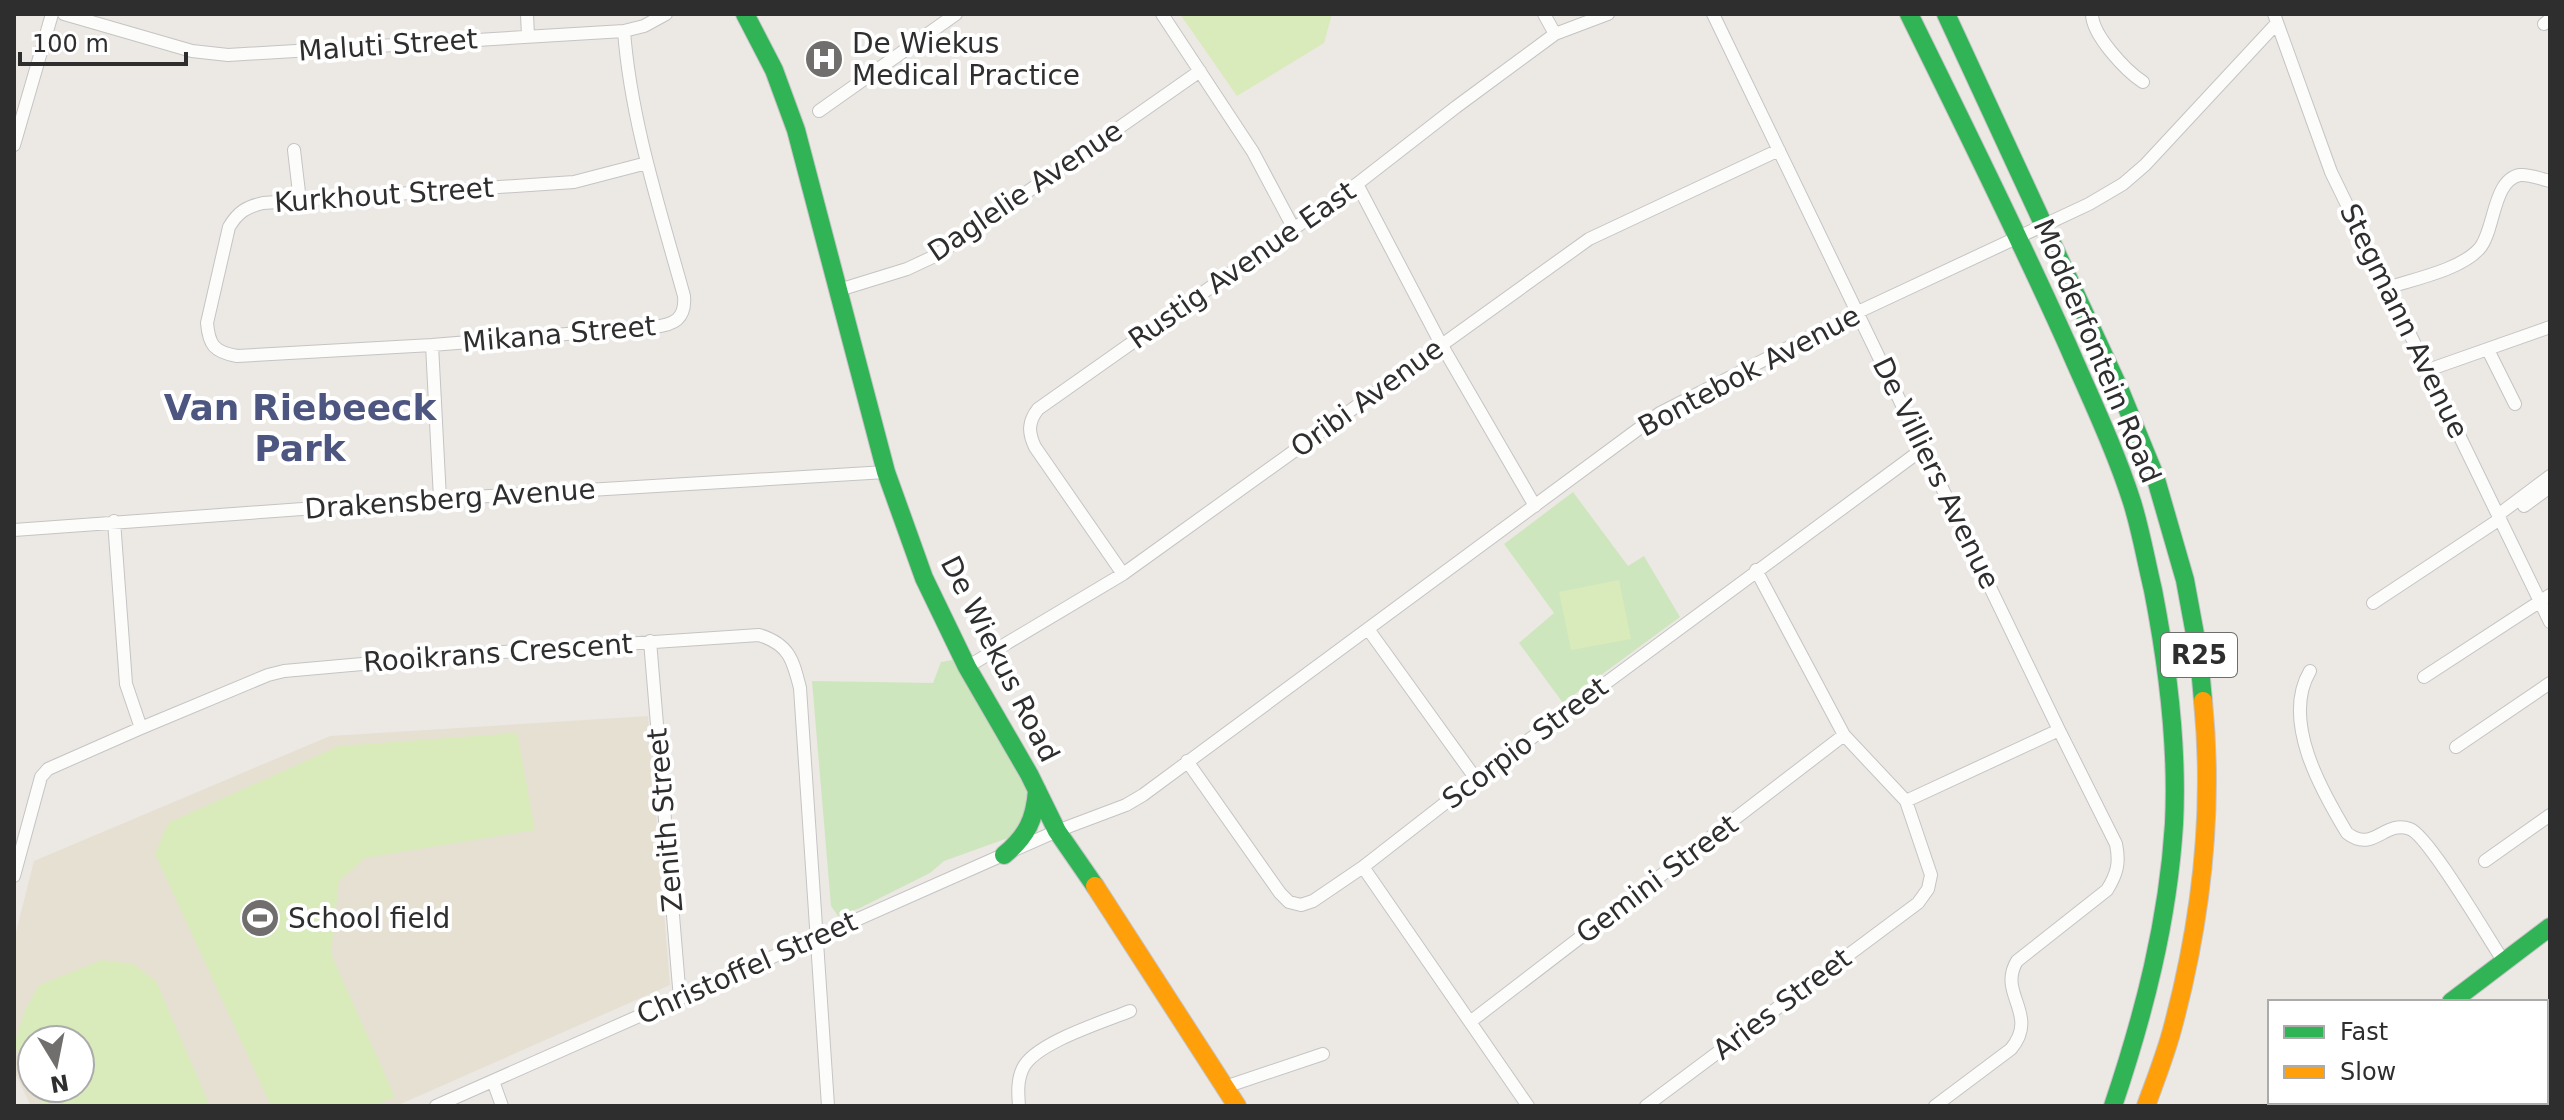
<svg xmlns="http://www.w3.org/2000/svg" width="2564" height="1120" font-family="'DejaVu Sans',sans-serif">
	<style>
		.education { fill: #e6e0d3; fill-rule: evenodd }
		.green { fill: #cee6be }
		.pitch { fill: #d9eabb }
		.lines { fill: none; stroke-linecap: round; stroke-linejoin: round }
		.street-casing { stroke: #c5c4c5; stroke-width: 14 }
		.fast-casing { stroke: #c5c4c5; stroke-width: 20 }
		.slow-casing { stroke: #c5c4c5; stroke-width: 20 }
		.street { stroke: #fcfcfb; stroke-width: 12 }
		.fast { stroke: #30b455; stroke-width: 18 }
		.slow { stroke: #ff9f0a; stroke-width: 18 }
		.labels { text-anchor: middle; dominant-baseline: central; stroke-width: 8; stroke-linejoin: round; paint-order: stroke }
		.shield { fill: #fff; stroke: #6d6d6d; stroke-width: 2 }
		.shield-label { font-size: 26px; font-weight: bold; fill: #2e2e2e }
		.poi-label { font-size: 28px; fill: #2e2e2e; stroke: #fff; text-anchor: start }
		.street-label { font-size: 28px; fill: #2e2e2e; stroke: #fff }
		.district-label { font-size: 36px; font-weight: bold; fill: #4d5680; stroke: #fff }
	</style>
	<rect width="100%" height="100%" fill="#ece8e4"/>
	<!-- education -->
	<path class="education" d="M 648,716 L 670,985 L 396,1106 L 31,1106 L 14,1071 L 14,940 L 34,861 L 330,736 ZM 32,1040 L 80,1040 L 80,1088 L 32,1088 Z"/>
	<!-- green -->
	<path class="green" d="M 1573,492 L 1628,566 L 1644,556 L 1680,617 L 1563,703 L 1519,643 L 1554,613 L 1504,544 Z
		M 953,660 L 1031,792 L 1030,820 L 1011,837 L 944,861 L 930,873 L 860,908 L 838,916 L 831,906 L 812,681 L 933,683 L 941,662 Z"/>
	<!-- pitch -->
	<path class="pitch" d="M 1180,14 L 1332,14 L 1324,43 L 1237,96 Z
		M 1619,580 L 1631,639 L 1571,650 L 1559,592 Z
		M 517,733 L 535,830 L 365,858 L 339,881 L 331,954 L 395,1097 L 374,1106 L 271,1106 L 155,854 L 168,823 L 339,746 Z
		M 102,960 L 133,964 L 156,981 L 210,1106 L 43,1106 L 35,1088 L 80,1088 L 80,1040 L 32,1040 L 32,1082 L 14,1044 L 25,1010 L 39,985 Z"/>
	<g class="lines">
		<defs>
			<path id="street" d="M 64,14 L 192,51 L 228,55 L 624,31 L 644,26 L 666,14
				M 527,14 L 528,36
				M 1162,14 L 1253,152 L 1294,229
				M 1544,14 L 1555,34
				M 1713,14 L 2059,730 L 2116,844 C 2120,863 2117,874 2107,890 L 2017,961 C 1997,994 2040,1014 2011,1049 L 1935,1106
				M 2092,14 C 2092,35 2126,71 2143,82
				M 2274,14 L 2331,172 L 2550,622
				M 2544,24 L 2550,19
				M 624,31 C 631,122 660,209 684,296 C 686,319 674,325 653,327 L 432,345 L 237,356 C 214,352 209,345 207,323 L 229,227 C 238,212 246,207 263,203 L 574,182 L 647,163
				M 819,111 L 956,14
				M 14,145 L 52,14
				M 294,150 L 300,201
				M 1357,184 L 1441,344 L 1535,506
				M 2387,288 C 2414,279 2460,270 2479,249 C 2495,232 2492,180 2520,175 C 2530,174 2540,179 2550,181
				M 839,290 L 907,269 L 937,255 L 1200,71
				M 432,345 L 440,499
				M 2488,350 L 2515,404
				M 2428,370 L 2550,327
				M 2524,506 L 2550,487
				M 2498,515 L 2550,476
				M 114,521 L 126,684 L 141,728
				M 14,530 L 440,499 L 886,472
				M 1123,574 L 1035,447 C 1028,432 1028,422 1038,409 L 1357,184 L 1456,107 L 1555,34 L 1608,14
				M 2373,603 L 2500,519
				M 1368,629 L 1476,779
				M 650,641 L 680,999
				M 967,667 L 1123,574 L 1589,239 L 1779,150
				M 2310,671 C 2281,720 2321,790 2347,833 C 2374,854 2384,819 2410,829 C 2429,836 2489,940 2504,962
				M 2424,677 L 2550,595
				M 2456,747 L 2550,683
				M 1187,761 L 1280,893 L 1289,902 L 1301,905 L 1313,901 L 1363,867 L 1476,779 L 1924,448
				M 1906,801 L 2059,730
				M 2485,861 L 2550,815
				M 1363,867 L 1528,1106
				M 14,876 L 41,777 L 48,769 L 141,728 L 268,675 L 284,671 L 474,654 L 759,635 C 789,644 793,660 800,688 L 828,1106
				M 1470,1022 L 1844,735
				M 493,1081 L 502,1106
				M 1225,1087 L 1323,1054
				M 2524,1102 L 2526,1106
				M 436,1106 L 1057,831 L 1126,805 L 1143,795 L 1660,413 L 1858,312 L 2089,204 L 2123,184 L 2145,165 L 2277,23
				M 1019,1106 C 1018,1093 1017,1080 1023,1068 C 1035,1043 1103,1022 1130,1011
				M 1646,1106 L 1918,903 L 1928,889 L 1931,875 L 1906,801 L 1844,735 L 1756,570"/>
			<path id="fast" d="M 745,14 L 774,70 L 796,130 L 886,472 L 924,578 L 967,667 L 1029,774 L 1057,831 L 1095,886
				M 1909,14 C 1963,124 2018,234 2068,346 C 2090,397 2115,449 2132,502 C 2141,531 2146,561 2153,590 C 2168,667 2178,745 2174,824 C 2168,921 2144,1014 2113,1106
				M 1946,14 L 2119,388 L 2155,476 L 2185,580 L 2199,656 L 2203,701
				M 1004,855 C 1027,836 1035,819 1037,790
				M 2451,1002 L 2550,927
				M 2314,1106 L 2319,1102"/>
			<path id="slow" d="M 1095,886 L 1237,1106
				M 2146,1106 C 2155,1081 2165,1056 2172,1030 C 2201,923 2214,812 2203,701"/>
		</defs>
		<!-- street casing -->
		<use href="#street" class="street-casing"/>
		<!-- fast casing -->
		<use href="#fast" class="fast-casing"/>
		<!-- slow casing -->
		<use href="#slow" class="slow-casing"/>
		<!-- street -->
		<use href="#street" class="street"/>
		<!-- fast -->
		<use href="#fast" class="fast"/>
		<!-- slow -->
		<use href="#slow" class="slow"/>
	</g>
	<!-- icons -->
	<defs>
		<symbol id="hospital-disc" viewBox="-11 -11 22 22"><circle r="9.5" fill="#706f6e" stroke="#fff"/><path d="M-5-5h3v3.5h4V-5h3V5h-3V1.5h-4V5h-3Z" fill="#fff"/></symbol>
		<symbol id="stadium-disc" viewBox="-11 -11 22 22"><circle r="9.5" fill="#706f6e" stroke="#fff"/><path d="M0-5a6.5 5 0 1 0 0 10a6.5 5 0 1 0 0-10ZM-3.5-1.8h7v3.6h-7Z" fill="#fff"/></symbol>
	</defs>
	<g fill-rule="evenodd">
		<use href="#hospital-disc" x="802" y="37" width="44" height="44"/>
		<use href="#stadium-disc" x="238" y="896" width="44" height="44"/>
	</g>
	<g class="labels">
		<!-- shield labels -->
		<rect class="shield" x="2161" y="633" width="76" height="44" rx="6"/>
		<g class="shield-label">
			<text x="2199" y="655">R25</text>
		</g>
		<!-- poi labels -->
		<g class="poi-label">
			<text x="852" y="43">De Wiekus<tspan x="852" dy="32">Medical Practice</tspan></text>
			<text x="288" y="918">School field</text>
		</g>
		<!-- street labels -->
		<g class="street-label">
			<text transform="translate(388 45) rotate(-4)">Maluti Street</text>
			<text transform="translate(1025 191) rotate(-34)">Daglelie Avenue</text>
			<text transform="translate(384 195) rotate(-4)">Kurkhout Street</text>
			<text transform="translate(1242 265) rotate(-35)">Rustig Avenue East</text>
			<text transform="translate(2404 321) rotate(64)">Stegmann Avenue</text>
			<text transform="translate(559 334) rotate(-5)">Mikana Street</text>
			<text transform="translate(2097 351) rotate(67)">Modderfontein Road</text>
			<text transform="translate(1749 371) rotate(-28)">Bontebok Avenue</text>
			<text transform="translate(1367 398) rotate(-36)">Oribi Avenue</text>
			<text transform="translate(1936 473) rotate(64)">De Villiers Avenue</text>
			<text transform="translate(450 499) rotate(-4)">Drakensberg Avenue</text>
			<text transform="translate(498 653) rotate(-4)">Rooikrans Crescent</text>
			<text transform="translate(1000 659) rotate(63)">De Wiekus Road</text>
			<text transform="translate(1525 743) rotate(-37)">Scorpio Street</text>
			<text transform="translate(665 820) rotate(-95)">Zenith Street</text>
			<text transform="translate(1657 879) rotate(-37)">Gemini Street</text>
			<text transform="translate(747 968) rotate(-24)">Christoffel Street</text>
			<text transform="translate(1782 1004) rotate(-37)">Aries Street</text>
		</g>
		<!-- district labels -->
		<g class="district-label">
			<text x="300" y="407">Van Riebeeck<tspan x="300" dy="41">Park</tspan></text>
		</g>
	</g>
	<!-- border -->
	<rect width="2564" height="1120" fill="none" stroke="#2e2e2e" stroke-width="32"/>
	<!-- legend -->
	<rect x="2268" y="1000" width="280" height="104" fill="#ffffff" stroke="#ababab" stroke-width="2"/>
	<rect x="2284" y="1026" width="40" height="12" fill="#30b455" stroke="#ababab" stroke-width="2"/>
	<text x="2340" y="1040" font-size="24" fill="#2e2e2e">Fast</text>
	<rect x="2284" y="1066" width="40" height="12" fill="#ff9f0a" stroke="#ababab" stroke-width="2"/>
	<text x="2340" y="1080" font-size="24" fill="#2e2e2e">Slow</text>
	<!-- north arrow -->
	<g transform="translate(56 1064) rotate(170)"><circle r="38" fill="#ffffff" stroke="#ababab" stroke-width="2"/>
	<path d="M0-6L14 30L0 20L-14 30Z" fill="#706f6e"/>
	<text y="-12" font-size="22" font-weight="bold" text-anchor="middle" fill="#2e2e2e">N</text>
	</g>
	<!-- scale -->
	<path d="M20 52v12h166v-12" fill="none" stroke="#2e2e2e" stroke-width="4"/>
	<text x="32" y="52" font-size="24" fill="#2e2e2e" stroke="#ffffff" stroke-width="6" paint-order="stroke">100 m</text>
</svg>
